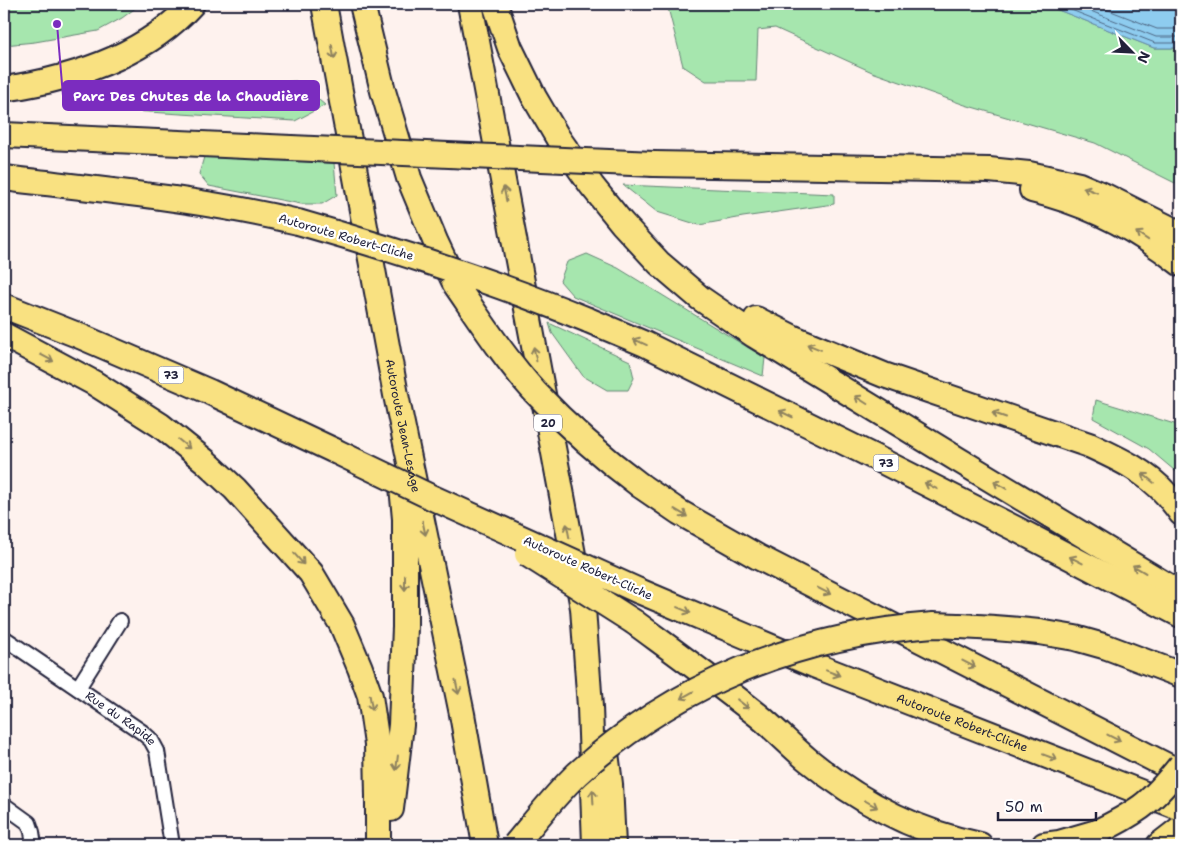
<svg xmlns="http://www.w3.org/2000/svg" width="1185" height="849" font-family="'Shantell Sans',sans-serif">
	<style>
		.green { fill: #a6e6ae; stroke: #648474 }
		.water { fill: #8eccef; stroke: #6388a7 }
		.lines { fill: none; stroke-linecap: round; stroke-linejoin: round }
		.shore { stroke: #4d6683; stroke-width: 1 }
		.street-casing { stroke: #22223b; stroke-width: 18 }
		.highway-casing { stroke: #22223b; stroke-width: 28 }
		.street { stroke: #fff; stroke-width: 14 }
		.highway { stroke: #f9e181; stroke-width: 24 }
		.highway-bridge-casing { stroke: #22223b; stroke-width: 28; stroke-linecap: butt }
		.highway-bridge { stroke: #f9e181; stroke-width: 24 }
		.oneway { stroke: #8e825e }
		.labels { text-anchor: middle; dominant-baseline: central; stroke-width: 4.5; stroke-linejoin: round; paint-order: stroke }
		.shield { fill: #fff; stroke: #646476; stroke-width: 1 }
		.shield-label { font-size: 11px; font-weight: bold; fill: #22223b }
		.street-label { font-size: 12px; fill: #22223b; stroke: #fff }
		.leader { fill: none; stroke: #7b2cbf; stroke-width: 2 }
		.callout-dot { fill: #7b2cbf; stroke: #fff; stroke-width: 2 }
		.callout { fill: #7b2cbf; stroke: #7b2cbf; stroke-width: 2 }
		.callout-label { font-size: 14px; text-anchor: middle; font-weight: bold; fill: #fff }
	</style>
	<rect width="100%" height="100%" fill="#fef2ee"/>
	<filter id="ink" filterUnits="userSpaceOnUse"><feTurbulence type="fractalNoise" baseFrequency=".02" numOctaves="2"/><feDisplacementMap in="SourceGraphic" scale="10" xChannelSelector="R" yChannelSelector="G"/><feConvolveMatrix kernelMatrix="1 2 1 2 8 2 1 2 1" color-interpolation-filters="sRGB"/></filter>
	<g filter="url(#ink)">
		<!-- green -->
		<path class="green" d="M 4,4 L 141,4 L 122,18 L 98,31 L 35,42 L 4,45 Z
			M 667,4 L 1043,4 L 1154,48 L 1181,48 L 1181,186 L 1095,143 L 965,105 L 872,72 L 775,28 L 758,30 L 756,81 L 706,81 L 683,66 Z
			M 296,81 L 325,105 L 295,121 L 132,111 L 128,92 Z
			M 204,157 L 334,163 L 337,195 L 322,204 L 301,204 L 209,186 L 199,174 Z
			M 623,185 L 834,194 L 834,204 L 743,217 L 699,225 L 657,212 Z
			M 587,254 L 618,268 L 765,358 L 763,376 L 573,296 L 560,281 L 567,262 Z
			M 549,323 L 630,361 L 634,378 L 628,390 L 607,390 L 583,376 L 552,333 Z
			M 1096,400 L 1181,426 L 1181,476 L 1149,449 L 1093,418 Z"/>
		<!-- water -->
		<path class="water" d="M 1043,4 L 1181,4 L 1181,48 L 1154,48 Z"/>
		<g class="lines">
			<!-- shore -->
			<path class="shore" d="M 1056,4 L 1155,43 L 1181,43
				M 1073,4 L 1156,37 L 1181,37
				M 1093,4 L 1157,29 L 1181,29"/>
			<defs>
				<g id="street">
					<path id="s1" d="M 4,638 L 142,732 L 151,740 L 157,751 L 172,845"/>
					<path d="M 78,688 L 120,621"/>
					<path d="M 4,805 L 29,823 L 32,832 L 34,845"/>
				</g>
				<g id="highway">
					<path id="s2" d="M 324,4 L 396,395 L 462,714 L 485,845"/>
					<path d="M 362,4 L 383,91 L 409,178 L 436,243 L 454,281"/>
					<path d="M 470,4 L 583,608 L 590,707 L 595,845"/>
					<path d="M 495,4 L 510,48 L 534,97 L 558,138 L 592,186 L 622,223 L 659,263 L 700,298 L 754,335 L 957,459 L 1181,594"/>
					<path d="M 4,89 C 72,79 145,56 192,4"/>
					<path d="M 4,135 L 291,148"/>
					<path d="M 654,164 L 989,170 L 1029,174 L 1079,185 L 1105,196 L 1181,234"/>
					<path d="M 4,178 C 102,190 202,199 298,222"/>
					<path d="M 1032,190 C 1088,203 1136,228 1181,264"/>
					<path d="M 4,306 L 75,334 L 210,392 L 335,451"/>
					<path d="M 756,319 L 794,338 L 884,375 L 1089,445 C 1117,458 1146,471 1167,495 C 1172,501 1177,507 1181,513"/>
					<path d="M 588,320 L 645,344 L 870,455 L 1016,529 L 1181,615"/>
					<path d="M 4,335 L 94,383 L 160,425 L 205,461 L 235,489 L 311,573 L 342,625 L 360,668 L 370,696 L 377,744 L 378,796 L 378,845"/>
					<path d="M 641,486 L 679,512 L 758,557 L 1181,773"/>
					<path id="s3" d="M 639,591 L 814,665 L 1181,808"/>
					<path d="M 634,622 C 676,653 719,684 759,716 C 776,730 791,746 808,760 C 858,801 916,832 980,845"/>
					<path d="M 1039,632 L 1075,638 L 1107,647 L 1181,675"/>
					<path d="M 605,745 L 610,784 L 613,845"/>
					<path d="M 391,809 L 401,725 L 405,627 L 405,519 L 402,486"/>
					<path d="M 1044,845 L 1059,843 L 1097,832"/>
					<path d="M 1159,845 L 1181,828"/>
				</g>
			</defs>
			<!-- street casing -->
			<use href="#street" class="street-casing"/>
			<!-- highway casing -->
			<use href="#highway" class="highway-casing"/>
			<!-- street -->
			<use href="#street" class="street"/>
			<!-- highway -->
			<use href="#highway" class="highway"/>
			<defs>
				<path id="highway-bridge" d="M 291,148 L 654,164
					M 298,222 C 396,250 493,281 588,320
					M 455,284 C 480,320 505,359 535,392 C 568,427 602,457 641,486
					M 335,451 L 433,498 L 639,591
					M 527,554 L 634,622
					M 1097,832 C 1112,825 1127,817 1141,807 C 1156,796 1169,780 1181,765
					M 515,845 C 535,821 554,796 577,774 C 676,683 800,635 933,625 C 942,625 951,626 960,626 C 986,627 1012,629 1039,632"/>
			</defs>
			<!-- highway-bridge casing -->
			<use href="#highway-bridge" class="highway-bridge-casing"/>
			<!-- highway-bridge -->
			<use href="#highway-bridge" class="highway-bridge"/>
		</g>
		<!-- one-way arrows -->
		<defs><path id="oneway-shaft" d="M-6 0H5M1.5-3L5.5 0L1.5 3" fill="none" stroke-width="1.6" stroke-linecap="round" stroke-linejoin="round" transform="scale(1.25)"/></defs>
		<g class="oneway">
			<use href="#oneway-shaft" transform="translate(333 52) rotate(80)"/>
			<use href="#oneway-shaft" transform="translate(1090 190) rotate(-159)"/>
			<use href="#oneway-shaft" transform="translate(505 194) rotate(-101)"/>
			<use href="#oneway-shaft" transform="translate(1142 236) rotate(-146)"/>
			<use href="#oneway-shaft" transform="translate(640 342) rotate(-156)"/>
			<use href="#oneway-shaft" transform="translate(814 347) rotate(-158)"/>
			<use href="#oneway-shaft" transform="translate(535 354) rotate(-101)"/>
			<use href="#oneway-shaft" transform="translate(47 358) rotate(28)"/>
			<use href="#oneway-shaft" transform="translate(861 400) rotate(-148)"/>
			<use href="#oneway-shaft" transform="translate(786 414) rotate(-154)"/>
			<use href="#oneway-shaft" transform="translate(999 415) rotate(-161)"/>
			<use href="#oneway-shaft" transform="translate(184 444) rotate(39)"/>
			<use href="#oneway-shaft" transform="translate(1148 478) rotate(-141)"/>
			<use href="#oneway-shaft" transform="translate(1000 485) rotate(-149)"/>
			<use href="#oneway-shaft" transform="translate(931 486) rotate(-153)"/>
			<use href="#oneway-shaft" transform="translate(681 513) rotate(31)"/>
			<use href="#oneway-shaft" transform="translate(424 528) rotate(78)"/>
			<use href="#oneway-shaft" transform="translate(568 531) rotate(-101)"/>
			<use href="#oneway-shaft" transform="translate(299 559) rotate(49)"/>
			<use href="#oneway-shaft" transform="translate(1076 560) rotate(-153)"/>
			<use href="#oneway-shaft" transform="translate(1139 569) rotate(-149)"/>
			<use href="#oneway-shaft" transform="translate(405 583) rotate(90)"/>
			<use href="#oneway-shaft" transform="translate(824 591) rotate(27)"/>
			<use href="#oneway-shaft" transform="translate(684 610) rotate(23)"/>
			<use href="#oneway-shaft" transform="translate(969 664) rotate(27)"/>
			<use href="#oneway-shaft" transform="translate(833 673) rotate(21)"/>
			<use href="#oneway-shaft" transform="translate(457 687) rotate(78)"/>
			<use href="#oneway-shaft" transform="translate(687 695) rotate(151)"/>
			<use href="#oneway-shaft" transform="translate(371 703) rotate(80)"/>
			<use href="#oneway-shaft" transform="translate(743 704) rotate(38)"/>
			<use href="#oneway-shaft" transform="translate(1114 738) rotate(27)"/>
			<use href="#oneway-shaft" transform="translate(1050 757) rotate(21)"/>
			<use href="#oneway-shaft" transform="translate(397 763) rotate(97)"/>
			<use href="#oneway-shaft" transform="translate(593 797) rotate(-93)"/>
			<use href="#oneway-shaft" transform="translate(871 804) rotate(30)"/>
		</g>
	</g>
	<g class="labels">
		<!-- shield labels -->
		<g class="shield">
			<rect x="158.5" y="366.5" width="25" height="17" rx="4"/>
			<rect x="534" y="414.5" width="28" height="17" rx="4"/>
			<rect x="873.5" y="454.5" width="25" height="17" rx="4"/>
		</g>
		<g class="shield-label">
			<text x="171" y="375">73</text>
			<text x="548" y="423">20</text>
			<text x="886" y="463">73</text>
		</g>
		<!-- street labels -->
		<g class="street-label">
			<text transform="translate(346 237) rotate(16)">Autoroute Robert-Cliche</text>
			<text stroke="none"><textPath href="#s2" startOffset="429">Autoroute Jean-Lesage</textPath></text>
			<text transform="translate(588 568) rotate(24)">Autoroute Robert-Cliche</text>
			<text stroke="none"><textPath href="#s1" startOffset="142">Rue du Rapide</textPath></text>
			<text stroke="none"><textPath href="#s3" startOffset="349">Autoroute Robert-Cliche</textPath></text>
		</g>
	</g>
	<!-- callouts -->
	<path class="leader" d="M57 24L63 96"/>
	<circle class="callout-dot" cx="57" cy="24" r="5"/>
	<rect class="callout" x="63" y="81" width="256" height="29" rx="5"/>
	<g class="callout-label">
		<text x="191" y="101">Parc Des Chutes de la Chaudière</text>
	</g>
	<!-- margin -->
	<rect width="1185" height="849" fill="none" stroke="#fff" stroke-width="20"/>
	<rect x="10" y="10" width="1165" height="829" fill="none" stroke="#22223b" stroke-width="2" filter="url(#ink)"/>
	<!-- north arrow -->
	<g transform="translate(1132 52) rotate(114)" stroke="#ffffff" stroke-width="4" paint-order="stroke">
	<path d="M0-4L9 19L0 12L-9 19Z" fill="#22223b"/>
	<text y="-8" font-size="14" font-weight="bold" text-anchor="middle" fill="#22223b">N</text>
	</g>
	<!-- scale -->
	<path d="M998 812v8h98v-8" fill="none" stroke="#22223b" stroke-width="2.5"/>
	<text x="1005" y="812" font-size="15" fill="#22223b" stroke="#ffffff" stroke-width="4" paint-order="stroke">50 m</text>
</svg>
